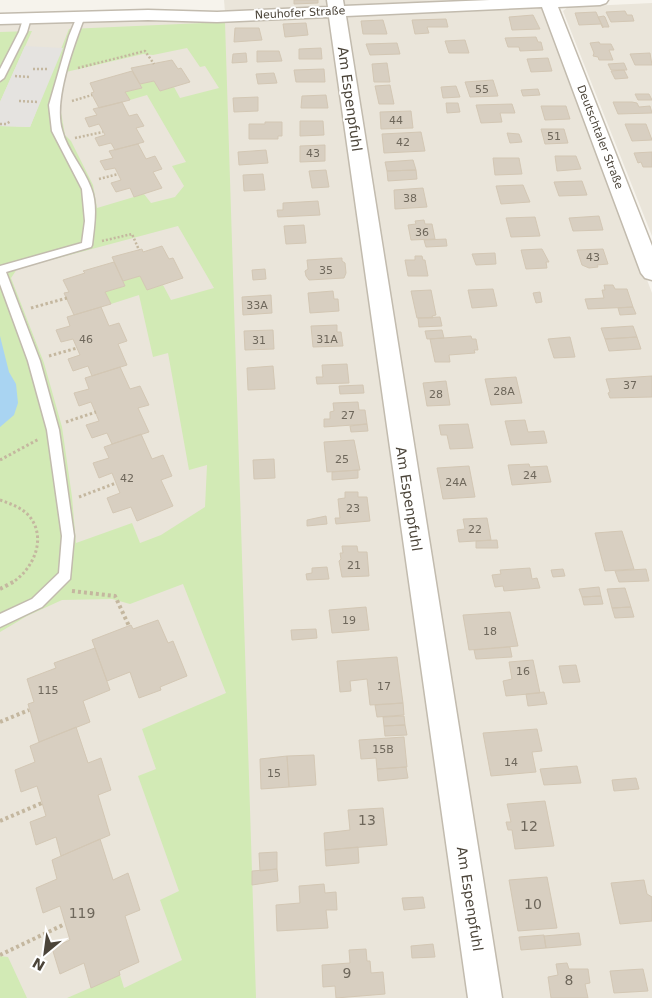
<svg xmlns="http://www.w3.org/2000/svg" width="652" height="998" font-family="'DejaVu Sans',sans-serif">
	<style>
		.residential { fill: #eae5da }
		.green { fill: #d2eab5; fill-rule: evenodd }
		.parking { fill: #e5e3e0 }
		.water { fill: #a9d4f2 }
		.building { fill: #d8cfc1; stroke: #d3c7b4 }
		.lines { fill: none; stroke-linecap: round; stroke-linejoin: round }
		.lane-casing { stroke: #c2bbae; stroke-width: 3 }
		.street-casing { stroke: #c2bbae; stroke-width: 3 }
		.path-far2 { stroke: #c4b79f; stroke-width: 2.5; stroke-dasharray: 2 2; stroke-linecap: butt }
		.path-far1 { stroke: #c4b79f; stroke-width: 3; stroke-dasharray: 2.5 2.5; stroke-linecap: butt }
		.path { stroke: #c4b79f; stroke-width: 4; stroke-dasharray: 3 3; stroke-linecap: butt }
		.lane { fill: #fff; fill-rule: evenodd }
		.street { fill: #fff; fill-rule: evenodd }
		.labels { text-anchor: middle; dominant-baseline: central; stroke-width: 4; stroke-linejoin: round; paint-order: stroke }
		.far-street-label { font-size: 11px; fill: #4b4439; stroke: #fff }
		.number-label { font-size: 11px; fill: #6e675b }
		.street-label { font-size: 14px; fill: #4b4439; stroke: #fff }
		.near-number-label { font-size: 14px; fill: #6e675b }
	</style>
	<rect width="100%" height="100%" fill="#f6f3ec"/>
	<!-- residential -->
	<path class="residential" d="M 224,0 L 329,0 L 328,5 L 325,7 L 225,12 Z
		M 342,0 L 519,0 L 348,7 L 342,3 Z
		M 652,3 L 652,236 L 563,11 L 568,7 Z
		M 534,7 L 544,9 L 546,12 L 652,293 L 652,998 L 497,998 L 346,18 L 355,15 Z
		M 324,16 L 331,19 L 473,998 L 0,998 L 0,24 L 120,19 Z"/>
	<!-- green -->
	<path class="green" d="M 225,22 L 256,998 L 67,998 L 120,975 L 124,988 L 182,960 L 160,900 L 179,891 L 138,776 L 156,769 L 142,729 L 226,693 L 183,584 L 130,604 L 112,599 L 62,600 L 27,616 L 0,632 L 0,126 L 30,127 L 69,29 ZM 187,48 L 200,67 L 205,66 L 219,88 L 180,98 L 174,87 L 160,91 L 154,81 L 140,84 L 142,88 L 125,92 L 130,100 L 147,95 L 186,162 L 172,166 L 184,186 L 175,197 L 151,203 L 144,194 L 97,208 L 93,185 L 71,141 L 65,135 L 59,101 L 66,72 L 143,54 L 153,55 ZM 178,226 L 214,288 L 171,300 L 163,285 L 147,290 L 140,276 L 123,281 L 125,286 L 105,292 L 111,304 L 139,295 L 153,357 L 168,353 L 189,470 L 207,465 L 205,507 L 161,535 L 140,543 L 132,523 L 76,543 L 72,497 L 62,427 L 44,363 L 11,278 L 17,269 Z
		M 32,31 L 0,102 L 0,32 Z
		M 0,956 L 8,957 L 27,998 L 0,998 Z"/>
	<!-- parking -->
	<path class="parking" d="M 25,46 L 63,48 L 30,127 L 0,126 L 0,102 Z"/>
	<!-- water -->
	<path class="water" d="M 0,336 L 9,372 L 16,384 L 18,403 L 14,415 L 0,427 Z"/>
	<!-- building -->
	<path class="building" d="M 294,0 L 318,0 L 318,3 L 294,4 Z
		M 625,11 L 627,15 L 632,15 L 634,21 L 611,22 L 606,12 Z
		M 596,12 L 603,28 L 601,24 L 579,25 L 575,13 Z
		M 533,15 L 540,29 L 512,30 L 509,17 Z
		M 604,16 L 605,17 L 609,27 L 603,27 L 598,17 Z
		M 446,19 L 448,27 L 427,27 L 429,33 L 415,34 L 412,20 Z
		M 383,20 L 387,34 L 363,34 L 361,21 Z
		M 306,23 L 308,35 L 285,37 L 283,24 Z
		M 235,28 L 259,28 L 262,40 L 234,42 Z
		M 536,37 L 538,42 L 541,42 L 543,50 L 520,51 L 519,47 L 508,47 L 505,38 Z
		M 465,40 L 469,53 L 449,53 L 445,41 Z
		M 599,42 L 600,44 L 611,44 L 614,50 L 609,50 L 613,60 L 599,60 L 598,57 L 593,56 L 594,53 L 590,43 Z
		M 397,43 L 400,54 L 370,55 L 366,44 Z
		M 321,48 L 322,59 L 299,59 L 299,49 Z
		M 257,51 L 279,51 L 282,61 L 257,62 Z
		M 246,53 L 247,62 L 232,63 L 233,54 Z
		M 650,53 L 652,65 L 635,65 L 630,54 Z
		M 548,58 L 552,71 L 531,72 L 527,59 Z
		M 172,60 L 178,69 L 181,68 L 190,82 L 160,91 L 154,81 L 140,84 L 131,68 Z
		M 387,63 L 390,82 L 374,82 L 372,64 Z
		M 624,63 L 627,70 L 611,70 L 608,64 Z
		M 324,69 L 325,82 L 296,82 L 294,70 Z
		M 624,70 L 628,78 L 615,79 L 611,71 Z
		M 132,71 L 142,88 L 125,92 L 130,100 L 99,108 L 91,93 L 94,92 L 90,83 Z
		M 274,73 L 277,83 L 258,84 L 256,74 Z
		M 493,80 L 498,96 L 470,97 L 465,82 Z
		M 390,85 L 394,104 L 379,104 L 375,86 Z
		M 456,86 L 460,97 L 443,98 L 441,87 Z
		M 538,89 L 540,95 L 523,96 L 521,90 Z
		M 635,94 L 649,94 L 652,100 L 638,100 Z
		M 326,95 L 328,108 L 301,108 L 302,96 Z
		M 258,97 L 258,111 L 234,112 L 233,98 Z
		M 122,102 L 129,116 L 137,114 L 144,126 L 136,128 L 144,142 L 115,150 L 111,143 L 99,146 L 95,138 L 105,135 L 104,133 L 99,124 L 89,127 L 85,118 L 97,115 L 93,109 Z
		M 613,102 L 632,102 L 637,103 L 639,107 L 650,106 L 652,113 L 618,114 Z
		M 446,103 L 458,103 L 460,112 L 447,113 Z
		M 512,104 L 515,113 L 500,113 L 502,122 L 481,123 L 476,105 Z
		M 541,106 L 566,106 L 570,119 L 545,120 Z
		M 411,111 L 413,128 L 381,129 L 380,112 Z
		M 300,121 L 323,121 L 324,135 L 300,136 Z
		M 265,122 L 282,122 L 282,136 L 278,136 L 278,139 L 249,139 L 249,124 L 265,124 Z
		M 625,124 L 646,124 L 652,140 L 632,141 Z
		M 541,129 L 564,129 L 568,143 L 545,144 Z
		M 421,132 L 425,151 L 384,153 L 382,134 Z
		M 507,133 L 519,134 L 522,142 L 510,143 Z
		M 138,144 L 146,159 L 155,156 L 162,169 L 153,172 L 162,188 L 134,197 L 130,188 L 116,192 L 111,183 L 121,180 L 115,168 L 105,170 L 100,161 L 113,158 L 109,151 Z
		M 325,145 L 325,161 L 300,162 L 300,146 Z
		M 266,150 L 268,163 L 239,165 L 238,152 Z
		M 652,152 L 652,167 L 643,167 L 641,162 L 638,163 L 634,153 Z
		M 555,156 L 576,156 L 581,169 L 557,171 Z
		M 493,158 L 519,158 L 522,174 L 495,175 Z
		M 413,160 L 416,170 L 387,171 L 385,162 Z
		M 326,170 L 329,187 L 312,188 L 309,171 Z
		M 416,170 L 417,179 L 388,181 L 387,171 Z
		M 263,174 L 265,190 L 244,191 L 243,175 Z
		M 582,181 L 587,195 L 559,196 L 554,182 Z
		M 523,185 L 530,202 L 501,204 L 496,186 Z
		M 423,188 L 427,207 L 395,209 L 394,190 Z
		M 318,201 L 320,215 L 278,217 L 277,210 L 283,210 L 283,203 Z
		M 599,216 L 603,230 L 573,231 L 569,218 Z
		M 535,217 L 540,236 L 511,237 L 506,218 Z
		M 424,220 L 425,224 L 432,224 L 435,239 L 411,240 L 408,225 L 416,224 L 415,221 Z
		M 304,225 L 306,243 L 286,244 L 284,226 Z
		M 446,239 L 447,246 L 426,247 L 424,240 Z
		M 162,246 L 169,259 L 173,258 L 183,278 L 147,290 L 140,276 L 123,281 L 112,257 L 142,249 L 143,252 Z
		M 542,249 L 549,262 L 546,262 L 547,268 L 526,269 L 521,250 Z
		M 603,249 L 608,264 L 597,265 L 598,267 L 589,268 L 582,265 L 577,250 Z
		M 495,253 L 496,264 L 476,265 L 472,254 Z
		M 415,256 L 422,256 L 423,260 L 425,260 L 428,276 L 408,276 L 405,260 L 415,260 Z
		M 342,258 L 342,261 L 345,263 L 346,273 L 344,278 L 309,280 L 306,276 L 305,271 L 308,269 L 307,260 Z
		M 114,262 L 125,286 L 105,292 L 111,304 L 74,315 L 64,293 L 69,292 L 63,280 L 85,273 L 83,271 Z
		M 265,269 L 266,279 L 253,280 L 252,270 Z
		M 604,285 L 613,285 L 615,289 L 627,289 L 633,307 L 588,309 L 585,299 L 604,298 L 602,290 L 605,290 Z
		M 493,289 L 497,306 L 472,308 L 468,290 Z
		M 431,290 L 436,315 L 432,316 L 433,318 L 417,318 L 411,291 Z
		M 333,291 L 334,299 L 338,299 L 339,311 L 310,313 L 308,293 Z
		M 540,292 L 542,302 L 536,303 L 533,293 Z
		M 271,295 L 272,313 L 243,315 L 242,297 Z
		M 101,307 L 109,326 L 119,323 L 127,341 L 118,344 L 127,365 L 92,376 L 88,366 L 73,371 L 68,359 L 80,355 L 73,339 L 61,342 L 56,330 L 70,326 L 67,317 Z
		M 633,307 L 636,314 L 620,315 L 618,308 Z
		M 440,317 L 442,326 L 419,327 L 418,318 Z
		M 337,325 L 337,332 L 341,332 L 343,346 L 313,347 L 311,326 Z
		M 633,326 L 637,337 L 605,339 L 601,328 Z
		M 273,330 L 274,349 L 245,350 L 244,331 Z
		M 442,330 L 444,338 L 427,339 L 425,331 Z
		M 471,336 L 472,339 L 476,339 L 478,350 L 474,350 L 475,353 L 449,355 L 450,362 L 435,362 L 430,339 Z
		M 570,337 L 575,357 L 554,358 L 548,339 Z
		M 637,337 L 641,349 L 609,351 L 605,339 Z
		M 347,364 L 349,383 L 317,384 L 316,377 L 323,377 L 322,365 Z
		M 273,366 L 275,389 L 248,390 L 247,368 Z
		M 120,367 L 130,389 L 140,386 L 149,405 L 138,408 L 149,432 L 112,444 L 107,433 L 92,438 L 86,425 L 99,421 L 91,402 L 79,406 L 74,393 L 89,389 L 85,378 Z
		M 652,376 L 652,397 L 610,398 L 608,393 L 610,392 L 606,379 Z
		M 516,377 L 522,403 L 491,405 L 485,379 Z
		M 446,381 L 450,405 L 427,406 L 423,383 Z
		M 363,385 L 364,393 L 340,394 L 339,386 Z
		M 358,402 L 359,410 L 365,410 L 367,424 L 324,427 L 324,419 L 330,419 L 330,412 L 334,411 L 333,403 Z
		M 525,420 L 528,432 L 544,431 L 547,443 L 511,445 L 505,421 Z
		M 367,424 L 368,431 L 351,432 L 350,426 Z
		M 468,424 L 473,448 L 450,449 L 447,435 L 441,435 L 439,425 Z
		M 141,434 L 152,459 L 163,455 L 172,476 L 161,480 L 173,506 L 137,521 L 131,507 L 113,513 L 107,498 L 120,493 L 112,473 L 99,478 L 93,463 L 109,458 L 104,447 Z
		M 354,440 L 360,470 L 327,472 L 324,442 Z
		M 274,459 L 275,478 L 254,479 L 253,460 Z
		M 529,464 L 530,467 L 547,466 L 551,482 L 512,485 L 508,465 Z
		M 469,466 L 475,497 L 443,499 L 437,468 Z
		M 358,470 L 358,478 L 332,480 L 332,472 Z
		M 345,492 L 358,492 L 358,497 L 367,497 L 370,521 L 336,524 L 335,518 L 340,518 L 338,499 L 345,498 Z
		M 326,516 L 327,524 L 307,526 L 307,520 Z
		M 487,518 L 491,540 L 459,542 L 457,530 L 465,529 L 463,519 Z
		M 622,531 L 634,569 L 605,571 L 595,533 Z
		M 497,540 L 498,548 L 476,548 L 476,541 Z
		M 342,546 L 357,546 L 358,552 L 367,552 L 369,576 L 342,577 L 339,561 L 341,559 L 340,553 L 343,553 Z
		M 327,567 L 329,579 L 307,580 L 306,574 L 312,573 L 312,568 Z
		M 530,568 L 532,579 L 537,578 L 540,588 L 504,591 L 503,586 L 495,587 L 492,575 L 501,574 L 500,570 Z
		M 563,569 L 565,576 L 553,577 L 551,570 Z
		M 646,569 L 649,581 L 619,582 L 615,571 Z
		M 599,587 L 601,596 L 582,597 L 579,589 Z
		M 625,588 L 631,607 L 612,608 L 607,589 Z
		M 601,596 L 603,604 L 584,605 L 582,597 Z
		M 366,607 L 369,630 L 332,633 L 329,610 Z
		M 631,607 L 634,617 L 615,618 L 612,608 Z
		M 510,612 L 518,646 L 469,650 L 463,615 Z
		M 158,620 L 168,643 L 173,641 L 187,676 L 160,687 L 161,690 L 139,698 L 130,672 L 107,681 L 92,640 L 131,625 L 133,629 Z
		M 316,629 L 317,638 L 292,640 L 291,630 Z
		M 510,647 L 512,657 L 476,659 L 474,650 Z
		M 95,648 L 110,690 L 83,701 L 90,722 L 39,742 L 28,704 L 34,702 L 27,679 L 56,668 L 54,663 Z
		M 397,657 L 403,703 L 370,705 L 367,679 L 350,681 L 351,691 L 340,692 L 337,661 Z
		M 533,660 L 540,693 L 506,696 L 503,681 L 512,679 L 509,662 Z
		M 576,665 L 580,682 L 563,683 L 559,666 Z
		M 544,692 L 547,704 L 528,706 L 526,694 Z
		M 403,703 L 404,715 L 377,717 L 375,705 Z
		M 404,716 L 405,725 L 384,726 L 383,717 Z
		M 405,725 L 407,735 L 385,736 L 384,726 Z
		M 76,727 L 88,763 L 101,758 L 111,790 L 98,795 L 110,835 L 61,856 L 56,837 L 36,845 L 30,822 L 46,816 L 37,786 L 21,792 L 15,770 L 35,762 L 30,746 Z
		M 537,729 L 542,751 L 532,752 L 536,772 L 491,776 L 483,733 Z
		M 404,737 L 407,767 L 377,769 L 376,758 L 361,759 L 359,740 Z
		M 314,755 L 316,785 L 289,787 L 287,756 Z
		M 287,756 L 289,787 L 261,789 L 260,759 Z
		M 577,766 L 581,783 L 544,785 L 540,769 Z
		M 406,767 L 408,778 L 378,781 L 377,769 Z
		M 636,778 L 639,789 L 614,791 L 612,780 Z
		M 545,801 L 554,846 L 515,849 L 512,830 L 508,830 L 506,822 L 511,822 L 507,804 Z
		M 383,808 L 387,845 L 325,850 L 324,833 L 350,830 L 348,810 Z
		M 100,839 L 113,880 L 128,873 L 140,910 L 125,916 L 139,962 L 119,971 L 120,975 L 91,988 L 84,963 L 60,974 L 52,948 L 70,940 L 60,906 L 43,913 L 36,888 L 57,879 L 52,860 Z
		M 358,847 L 359,863 L 326,866 L 325,850 Z
		M 277,852 L 277,869 L 260,871 L 259,853 Z
		M 277,869 L 278,881 L 252,885 L 252,871 Z
		M 547,877 L 557,928 L 518,931 L 509,880 Z
		M 644,880 L 647,894 L 652,897 L 652,921 L 620,924 L 611,883 Z
		M 324,884 L 325,893 L 336,892 L 337,910 L 326,910 L 328,928 L 277,931 L 276,905 L 300,903 L 299,886 Z
		M 423,897 L 425,908 L 404,910 L 402,898 Z
		M 579,933 L 581,945 L 546,948 L 544,936 Z
		M 544,935 L 546,948 L 521,950 L 519,937 Z
		M 433,944 L 435,957 L 412,958 L 411,946 Z
		M 366,949 L 367,961 L 370,961 L 371,973 L 383,972 L 385,994 L 336,998 L 335,986 L 323,987 L 322,965 L 350,963 L 349,950 Z
		M 567,963 L 569,969 L 588,969 L 590,983 L 585,984 L 588,998 L 551,998 L 548,977 L 558,975 L 556,964 Z
		M 643,969 L 648,991 L 614,993 L 610,971 Z"/>
	<g class="lines">
		<defs>
			<path id="lane" d="M 78,14 L 85,16 C 74,45 53,100 62,130 C 67,151 84,168 91,188 C 98,205 94,227 92,245 L 91,247 L 6,272 L 40,361 L 59,430 L 74,536 L 70,579 L 42,607 L 0,627 L 0,614 L 32,599 L 59,573 L 62,536 L 47,430 L 28,361 L 0,284 L 0,266 L 82,243 L 85,221 L 82,189 L 52,131 L 49,105 L 69,36 Z
				M 24,16 L 31,18 L 27,32 L 4,78 L 0,81 L 0,69 L 19,32 Z"/>
			<path id="street" d="M 327,0 L 343,0 L 344,6 L 490,0 L 608,0 L 606,3 L 600,5 L 558,7 L 652,246 L 652,280 L 645,278 L 641,273 L 542,7 L 346,16 L 502,998 L 468,998 L 329,17 L 217,22 L 148,20 L 0,24 L 0,14 L 148,10 L 217,12 L 328,7 Z"/>
		</defs>
		<!-- lane casing -->
		<use href="#lane" class="lane-casing"/>
		<!-- street casing -->
		<use href="#street" class="street-casing"/>
		<!-- path-far2 -->
		<path class="path-far2" d="M 78,68 L 145,51 L 154,64
			M 33,69 L 48,69
			M 15,76 L 30,77
			M 19,101 L 39,102
			M 72,101 L 92,95
			M 0,124 L 6,124 L 11,121
			M 75,138 L 103,132
			M 99,179 L 118,174
			M 102,241 L 132,234 L 139,250"/>
		<!-- path-far1 -->
		<path class="path-far1" d="M 31,308 L 67,298
			M 49,356 L 77,348
			M 66,422 L 96,412
			M 0,460 L 39,439
			M 79,497 L 116,483
			M 0,500 C 11,504 23,508 30,517 C 47,539 33,569 13,582"/>
		<!-- path -->
		<path class="path" d="M 0,589 L 15,581
			M 72,591 L 115,596 L 129,626
			M 0,722 L 29,710
			M 0,821 L 42,803
			M 0,955 L 65,924"/>
		<!-- lane -->
		<use href="#lane" class="lane"/>
		<!-- street -->
		<use href="#street" class="street"/>
	</g>
	<g class="labels">
		<!-- far-street labels -->
		<g class="far-street-label">
			<text transform="translate(300 13) rotate(-3)">Neuhofer Straße</text>
			<text transform="translate(600 137) rotate(69)">Deutschtaler Straße</text>
		</g>
		<!-- number labels -->
		<g class="number-label">
			<text x="482" y="89">55</text>
			<text x="396" y="120">44</text>
			<text x="554" y="136">51</text>
			<text x="403" y="142">42</text>
			<text x="313" y="153">43</text>
			<text x="410" y="198">38</text>
			<text x="422" y="232">36</text>
			<text x="593" y="257">43</text>
			<text x="326" y="270">35</text>
			<text x="257" y="305">33A</text>
			<text x="86" y="339">46</text>
			<text x="327" y="339">31A</text>
			<text x="259" y="340">31</text>
			<text x="630" y="385">37</text>
			<text x="504" y="391">28A</text>
			<text x="436" y="394">28</text>
			<text x="348" y="415">27</text>
			<text x="342" y="459">25</text>
			<text x="530" y="475">24</text>
			<text x="127" y="478">42</text>
			<text x="456" y="482">24A</text>
			<text x="353" y="508">23</text>
			<text x="475" y="529">22</text>
			<text x="354" y="565">21</text>
			<text x="349" y="620">19</text>
			<text x="490" y="631">18</text>
			<text x="523" y="671">16</text>
			<text x="384" y="686">17</text>
			<text x="48" y="690">115</text>
			<text x="383" y="749">15B</text>
			<text x="511" y="762">14</text>
			<text x="274" y="773">15</text>
		</g>
		<!-- street labels -->
		<g class="street-label">
			<text transform="translate(350 99) rotate(82)">Am Espenpfuhl</text>
			<text transform="translate(409 499) rotate(81)">Am Espenpfuhl</text>
			<text transform="translate(470 899) rotate(81)">Am Espenpfuhl</text>
		</g>
		<!-- near-number labels -->
		<g class="near-number-label">
			<text x="367" y="820">13</text>
			<text x="529" y="826">12</text>
			<text x="533" y="904">10</text>
			<text x="82" y="913">119</text>
			<text x="347" y="973">9</text>
			<text x="569" y="980">8</text>
		</g>
	</g>
	<!-- north arrow -->
	<g transform="translate(45 953) rotate(209)" stroke="#ffffff" stroke-width="4" paint-order="stroke">
	<path d="M0-4L9 19L0 12L-9 19Z" fill="#4b4439"/>
	<text y="-8" font-size="14" font-weight="bold" text-anchor="middle" fill="#4b4439">N</text>
	</g>
</svg>
